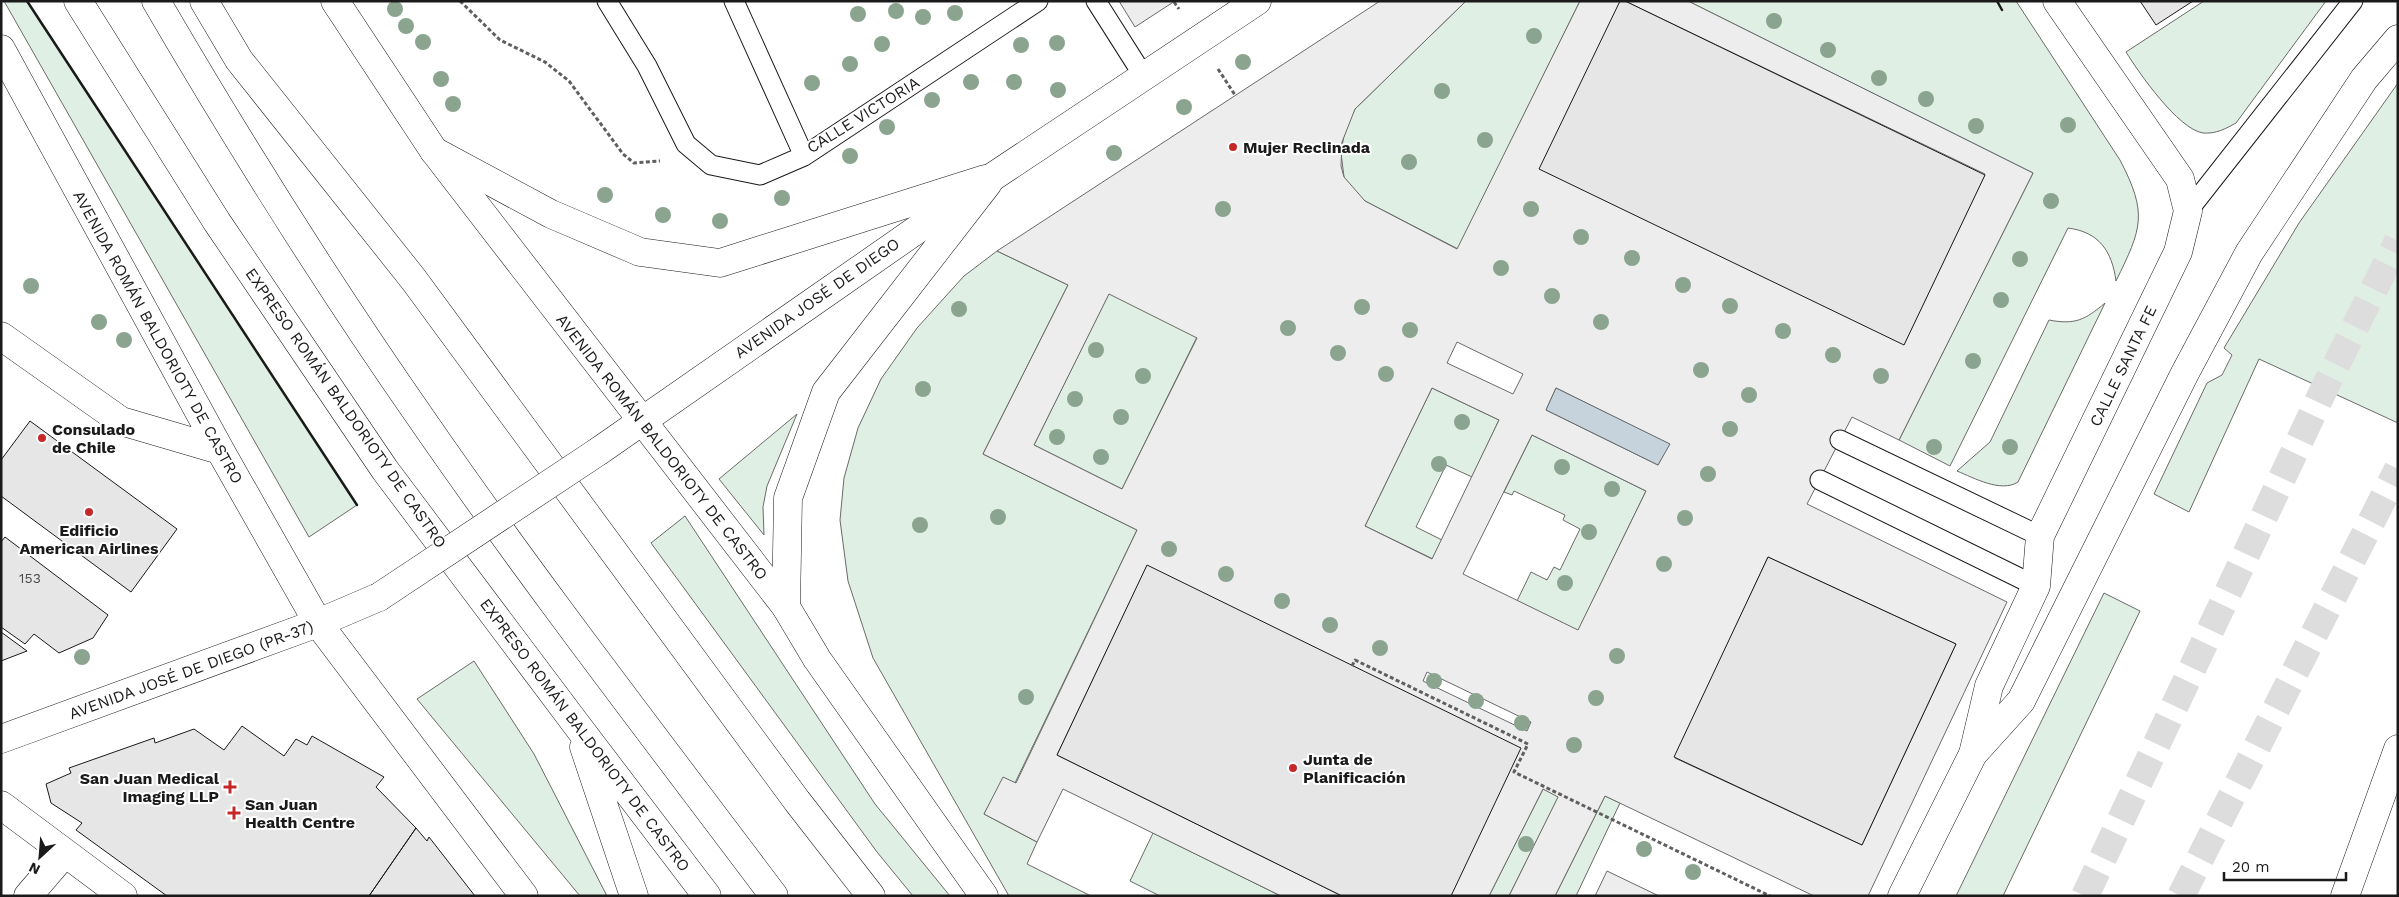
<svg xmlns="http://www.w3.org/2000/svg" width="2399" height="897" font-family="'Work Sans',sans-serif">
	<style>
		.green { fill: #e0efe3; stroke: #6a6a6a }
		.parking { fill: #ededed; stroke: #6a6a6a; fill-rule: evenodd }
		.water { fill: #c6d2dc; stroke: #6a6a6a }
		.building { fill: #e6e6e6; stroke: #1a1a1a }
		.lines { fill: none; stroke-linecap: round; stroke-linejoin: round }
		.highway-tunnel { stroke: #ddd; stroke-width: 28; stroke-dasharray: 28 14; stroke-linecap: butt }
		.lane-casing { stroke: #1a1a1a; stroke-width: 21 }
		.street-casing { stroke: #1a1a1a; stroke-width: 29 }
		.secondary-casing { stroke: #1a1a1a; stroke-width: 29 }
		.primary-casing { stroke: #1a1a1a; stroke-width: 29 }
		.highway-casing { stroke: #1a1a1a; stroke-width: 29 }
		.path { stroke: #5f5f5f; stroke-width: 3; stroke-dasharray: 4 2.5; stroke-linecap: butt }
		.lane { stroke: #fff; stroke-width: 19 }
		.street { stroke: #fff; stroke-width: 28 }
		.secondary { stroke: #fff; stroke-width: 28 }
		.primary { stroke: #fff; stroke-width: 28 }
		.highway { stroke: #fff; stroke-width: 28 }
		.primary-bridge-casing { stroke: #1a1a1a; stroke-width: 29; stroke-linecap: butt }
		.primary-bridge { stroke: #fff; stroke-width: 28 }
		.wall { stroke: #1a1a1a; stroke-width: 2.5 }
		.tree { fill: #8aa48f }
		.poi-dot { fill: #c62828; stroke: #fff; stroke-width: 2 }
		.labels { text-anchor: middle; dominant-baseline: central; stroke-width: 4; stroke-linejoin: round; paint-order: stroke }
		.number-label { font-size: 14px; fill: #4d4d4d }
		.street-label { font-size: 16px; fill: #1a1a1a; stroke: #fff }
		.poi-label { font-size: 16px; font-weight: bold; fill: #1a1a1a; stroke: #fff; text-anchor: start }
	</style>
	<rect width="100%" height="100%" fill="#fff"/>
	<!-- green -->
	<path class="green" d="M 4,1 L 27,1 L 357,505 L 309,537 Z
		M 1466,1 L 1580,1 L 1458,249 L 1365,201 L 1353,190 L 1344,177 L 1341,153 L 1345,129 L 1355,109 Z
		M 1688,1 L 2016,1 L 2120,160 C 2148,214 2142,228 2116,281 C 2112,251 2099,232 2068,228 L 1950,466 L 1899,440 L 2033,173 Z
		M 2204,1 L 2326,1 L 2236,123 C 2225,129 2216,134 2203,133 C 2178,129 2139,73 2126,52 Z
		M 2398,83 L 2398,423 L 2259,359 L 2189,512 L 2154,494 L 2207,383 L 2222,375 L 2232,355 L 2224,348 L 2299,223 Z
		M 997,251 L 1068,285 L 983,454 L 1137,530 L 1015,783 L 1004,778 L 984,814 L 1037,842 L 1027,864 L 1091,896 L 1009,896 L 873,658 L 848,581 L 840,520 L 844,478 L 858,428 L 881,379 L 917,328 L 964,276 Z
		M 1109,293 L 1197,337 L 1122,489 L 1034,445 Z
		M 2105,303 L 2018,482 C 2001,493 1974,478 1957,471 L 1990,442 L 2049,320 C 2075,325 2085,320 2105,303 Z
		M 1432,388 L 1499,420 L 1472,477 L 1446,465 L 1416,527 L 1442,540 L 1433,559 L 1365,526 Z
		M 797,414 L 767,486 L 763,507 L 764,535 L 719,479 Z
		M 1532,435 L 1646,491 L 1578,631 L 1517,601 L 1531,572 L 1547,580 L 1554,567 L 1560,570 L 1580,529 L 1563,520 L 1565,515 L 1514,491 L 1512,495 L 1504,492 Z
		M 685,516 L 875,804 L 950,896 L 913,896 L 877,852 L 651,543 Z
		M 2104,593 L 2140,611 L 2003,896 L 1956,896 Z
		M 474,661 L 534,754 L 607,896 L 580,896 L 417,699 Z
		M 1543,789 L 1559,796 L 1509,896 L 1489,896 Z
		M 1605,796 L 1620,803 L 1576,896 L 1555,896 Z
		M 1153,833 L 1281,896 L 1160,896 L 1130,881 Z"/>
	<!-- parking -->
	<path class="parking" d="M 1119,1 L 1175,1 L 1135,27 Z
		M 1380,1 L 1466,1 L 1355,109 L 1342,142 L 1341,166 L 1344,177 L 1365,201 L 1457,249 L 1580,1 L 1620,1 L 1904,344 L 1985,174 L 1625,1 L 1688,1 L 2033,173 L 1899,440 L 1852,417 L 1807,504 L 2007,602 L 1868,896 L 1814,896 L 1605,796 L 1555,896 L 1509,896 L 1558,797 L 1543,789 L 1489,896 L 1451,896 L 1147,566 L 1057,755 L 1342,896 L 1281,896 L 1063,789 L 1037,842 L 984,814 L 1003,777 L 1016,783 L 1137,530 L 983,454 L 1068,285 L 997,251 ZM 1109,294 L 1197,338 L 1122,489 L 1034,445 ZM 1457,342 L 1523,374 L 1513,394 L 1447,363 ZM 1432,388 L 1499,420 L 1432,559 L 1365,526 ZM 1556,388 L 1669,444 L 1658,465 L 1546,410 ZM 1532,435 L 1646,491 L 1578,630 L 1463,574 ZM 1768,557 L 1956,644 L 1862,845 L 1675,758 ZM 1427,672 L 1531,722 L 1527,731 L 1423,681 Z
		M 1607,871 L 1659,896 L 1595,896 Z"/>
	<!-- water -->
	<path class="water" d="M 1556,388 L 1670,444 L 1658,465 L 1546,410 Z"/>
	<!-- building -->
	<path class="building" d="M 1620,1 L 1625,1 L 1985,175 L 1904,345 L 1539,169 Z
		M 2140,1 L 2193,1 L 2156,25 Z
		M 30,421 L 177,529 L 131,592 L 1,496 L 1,460 Z
		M 5,537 L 108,615 L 93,638 L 59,653 L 34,634 L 25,644 L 1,627 L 1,542 Z
		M 1768,557 L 1956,644 L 1862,845 L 1674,757 Z
		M 1147,565 L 1521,748 L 1451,896 L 1342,896 L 1057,755 Z
		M 1,632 L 27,651 L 1,661 Z
		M 242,726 L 284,756 L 296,739 L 307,745 L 312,736 L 384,777 L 376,787 L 416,828 L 369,896 L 167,896 L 76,830 L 82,823 L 51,803 L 46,784 L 71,773 L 69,768 L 154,738 L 155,743 L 194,729 L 224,750 Z
		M 416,828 L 427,841 L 429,837 L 475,896 L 369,896 Z"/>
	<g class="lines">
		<!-- highway-tunnel -->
		<path class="highway-tunnel" d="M 2085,896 L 2325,387 L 2398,241
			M 2181,896 L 2398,469"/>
		<defs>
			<path id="lane" d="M 607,1 L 647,66 L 686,144 L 711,165 L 760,175 L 804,156
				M 734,1 L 804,156 L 1038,1
				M 1096,1 L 1143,75
				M 2188,211 L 2353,1
				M 1840,440 L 2040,536
				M 1820,480 L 2036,586"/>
			<path id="street" d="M 335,1 L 434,151 L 786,607 L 817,659 L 984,896
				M 1,49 L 220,450 L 318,623
				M 1,336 L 121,421 L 220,450
				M 1,805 L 123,896
				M 28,896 L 64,854
				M 1902,896 L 1973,754 L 1989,686 L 2036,586 L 2040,536 L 2178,252 L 2188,211 L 2180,179 L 2057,1"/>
			<path id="secondary" d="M 434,151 L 551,214 L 640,252 L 720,263 L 985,179
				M 786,607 L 788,498 L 826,392 L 988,183"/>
			<path id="primary" d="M 599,451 L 994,176 L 1257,1
				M 1,739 L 318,623 L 379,597"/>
			<path id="highway" d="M 78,1 L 217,222 L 385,470 L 576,724 L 707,896
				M 156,1 C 240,145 328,285 423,421 C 535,583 656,739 774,896
				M 204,1 L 239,60 L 414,280 L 797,801 L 871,896
				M 318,623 L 524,896
				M 584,747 L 634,896
				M 1973,754 L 2021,701 L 2185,373 L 2249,253 L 2364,79 L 2398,39
				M 2345,896 L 2398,749"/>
		</defs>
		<!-- lane casing -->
		<use href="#lane" class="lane-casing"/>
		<!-- street casing -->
		<use href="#street" class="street-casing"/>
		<!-- secondary casing -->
		<use href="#secondary" class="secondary-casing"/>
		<!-- primary casing -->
		<use href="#primary" class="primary-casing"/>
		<!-- highway casing -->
		<use href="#highway" class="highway-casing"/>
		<!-- path -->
		<path class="path" d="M 460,1 L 500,40 L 545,62 L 569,81 L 623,154 L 634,163 L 660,161
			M 1174,2 L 1179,9
			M 1218,69 L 1235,95
			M 1352,666 L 1355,660 L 1528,744 L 1514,772 L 1770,896"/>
		<!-- lane -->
		<use href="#lane" class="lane"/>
		<!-- street -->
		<use href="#street" class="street"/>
		<!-- secondary -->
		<use href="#secondary" class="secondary"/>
		<!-- primary -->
		<use href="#primary" class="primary"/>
		<!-- highway -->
		<use href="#highway" class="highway"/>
		<defs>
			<path id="primary-bridge" d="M 379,597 L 599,451"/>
		</defs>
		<!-- primary-bridge casing -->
		<use href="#primary-bridge" class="primary-bridge-casing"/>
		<!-- primary-bridge -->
		<use href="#primary-bridge" class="primary-bridge"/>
		<!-- wall -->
		<path class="wall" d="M 27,1 L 357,505
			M 1997,1 L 2002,10"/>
	</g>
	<!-- trees -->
	<g class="tree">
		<circle cx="395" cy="9" r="8"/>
		<circle cx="896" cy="11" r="8"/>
		<circle cx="955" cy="13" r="8"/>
		<circle cx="858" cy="14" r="8"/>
		<circle cx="923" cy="17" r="8"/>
		<circle cx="1774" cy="21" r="8"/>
		<circle cx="406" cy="26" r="8"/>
		<circle cx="1534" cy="36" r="8"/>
		<circle cx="423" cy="42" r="8"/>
		<circle cx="1057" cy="43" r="8"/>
		<circle cx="882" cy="44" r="8"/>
		<circle cx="1021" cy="45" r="8"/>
		<circle cx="1828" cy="50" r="8"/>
		<circle cx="1243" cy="62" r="8"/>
		<circle cx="850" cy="64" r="8"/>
		<circle cx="1879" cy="78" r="8"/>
		<circle cx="441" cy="79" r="8"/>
		<circle cx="971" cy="82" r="8"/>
		<circle cx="1014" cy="82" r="8"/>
		<circle cx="812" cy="83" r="8"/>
		<circle cx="1058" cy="90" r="8"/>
		<circle cx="1442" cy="91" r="8"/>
		<circle cx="1926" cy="99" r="8"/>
		<circle cx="932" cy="100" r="8"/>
		<circle cx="453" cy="104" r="8"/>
		<circle cx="1184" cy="107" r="8"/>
		<circle cx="2068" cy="125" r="8"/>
		<circle cx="1976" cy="126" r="8"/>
		<circle cx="887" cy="127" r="8"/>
		<circle cx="1485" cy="140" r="8"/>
		<circle cx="1114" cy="153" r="8"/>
		<circle cx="850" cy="156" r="8"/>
		<circle cx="1409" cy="162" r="8"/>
		<circle cx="605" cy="195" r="8"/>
		<circle cx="782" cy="198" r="8"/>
		<circle cx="2051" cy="201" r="8"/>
		<circle cx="1223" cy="209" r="8"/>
		<circle cx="1531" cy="209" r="8"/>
		<circle cx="663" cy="215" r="8"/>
		<circle cx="720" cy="221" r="8"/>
		<circle cx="1581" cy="237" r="8"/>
		<circle cx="1632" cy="258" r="8"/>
		<circle cx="2020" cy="259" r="8"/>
		<circle cx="1501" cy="268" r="8"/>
		<circle cx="1683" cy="285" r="8"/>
		<circle cx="31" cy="286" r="8"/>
		<circle cx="1552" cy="296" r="8"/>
		<circle cx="2001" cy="300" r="8"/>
		<circle cx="1730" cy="306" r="8"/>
		<circle cx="1362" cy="307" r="8"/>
		<circle cx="959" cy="309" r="8"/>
		<circle cx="99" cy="322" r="8"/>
		<circle cx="1601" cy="322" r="8"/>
		<circle cx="1288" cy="328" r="8"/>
		<circle cx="1410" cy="330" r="8"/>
		<circle cx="1783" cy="331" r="8"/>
		<circle cx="124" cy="340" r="8"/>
		<circle cx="1096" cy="350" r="8"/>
		<circle cx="1338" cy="353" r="8"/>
		<circle cx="1833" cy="355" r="8"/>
		<circle cx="1973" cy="361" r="8"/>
		<circle cx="1701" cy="370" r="8"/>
		<circle cx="1386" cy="374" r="8"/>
		<circle cx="1143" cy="376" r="8"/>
		<circle cx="1881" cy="376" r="8"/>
		<circle cx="923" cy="389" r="8"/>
		<circle cx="1749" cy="395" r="8"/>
		<circle cx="1075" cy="399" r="8"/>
		<circle cx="1121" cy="417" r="8"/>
		<circle cx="1462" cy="422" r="8"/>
		<circle cx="1730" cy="429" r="8"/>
		<circle cx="1057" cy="437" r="8"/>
		<circle cx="1934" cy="447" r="8"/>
		<circle cx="2010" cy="447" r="8"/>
		<circle cx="1101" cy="457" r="8"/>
		<circle cx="1439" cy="464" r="8"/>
		<circle cx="1562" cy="467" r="8"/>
		<circle cx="1708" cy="474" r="8"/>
		<circle cx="1612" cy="489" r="8"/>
		<circle cx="998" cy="517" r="8"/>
		<circle cx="1685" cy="518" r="8"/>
		<circle cx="920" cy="525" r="8"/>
		<circle cx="1589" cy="532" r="8"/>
		<circle cx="1169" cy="549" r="8"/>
		<circle cx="1664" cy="564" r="8"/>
		<circle cx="1226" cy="574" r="8"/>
		<circle cx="1565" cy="583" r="8"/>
		<circle cx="1282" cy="601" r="8"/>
		<circle cx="1330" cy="625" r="8"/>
		<circle cx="1380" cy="648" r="8"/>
		<circle cx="1617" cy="656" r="8"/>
		<circle cx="82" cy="657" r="8"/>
		<circle cx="1434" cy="681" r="8"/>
		<circle cx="1026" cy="697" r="8"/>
		<circle cx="1596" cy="698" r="8"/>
		<circle cx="1476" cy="701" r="8"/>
		<circle cx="1522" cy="723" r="8"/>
		<circle cx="1574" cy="745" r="8"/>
		<circle cx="1526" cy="844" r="8"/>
		<circle cx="1644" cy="849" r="8"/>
		<circle cx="1693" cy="872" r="8"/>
	</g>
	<!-- markers -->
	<g class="poi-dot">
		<circle cx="1233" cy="147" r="5"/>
		<circle cx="42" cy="438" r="5"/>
		<circle cx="89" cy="512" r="5"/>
		<circle cx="1293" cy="768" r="5"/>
		<path d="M227.5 779.5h5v5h5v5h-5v5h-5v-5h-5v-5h5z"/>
		<path d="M231.5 805.5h5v5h5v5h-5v5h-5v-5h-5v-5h5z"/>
	</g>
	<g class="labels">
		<!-- number labels -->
		<g class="number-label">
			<text x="30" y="578">153</text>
		</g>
		<!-- street labels -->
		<g class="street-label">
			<text transform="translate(863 115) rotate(-32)">CALLE VICTORIA</text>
			<text transform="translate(817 298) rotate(-35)">AVENIDA JOSÉ DE DIEGO</text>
			<text transform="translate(158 337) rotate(61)">AVENIDA ROMÁN BALDORIOTY DE CASTRO</text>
			<text transform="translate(2123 366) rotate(-64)">CALLE SANTA FE</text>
			<text transform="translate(346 408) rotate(55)">EXPRESO ROMÁN BALDORIOTY DE CASTRO</text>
			<text transform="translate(662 447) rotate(52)">AVENIDA ROMÁN BALDORIOTY DE CASTRO</text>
			<text transform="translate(191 670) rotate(-20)">AVENIDA JOSÉ DE DIEGO (PR-37)</text>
			<text transform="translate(585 735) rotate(53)">EXPRESO ROMÁN BALDORIOTY DE CASTRO</text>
		</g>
		<!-- poi labels -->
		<g class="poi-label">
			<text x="1243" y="147">Mujer Reclinada</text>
			<text x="52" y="429">Consulado<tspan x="52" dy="18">de Chile</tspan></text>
			<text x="89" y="530" text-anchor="middle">Edificio<tspan x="89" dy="18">American Airlines</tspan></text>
			<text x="1303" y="759">Junta de<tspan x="1303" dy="18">Planificación</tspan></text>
			<text x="219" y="778" text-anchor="end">San Juan Medical<tspan x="219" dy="18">Imaging LLP</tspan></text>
			<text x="245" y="804">San Juan<tspan x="245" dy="18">Health Centre</tspan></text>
		</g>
	</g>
	<!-- border -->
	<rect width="2399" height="897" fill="none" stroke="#1a1a1a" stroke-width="5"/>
	<!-- north arrow -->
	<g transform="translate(40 857) rotate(206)" stroke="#ffffff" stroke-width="4" paint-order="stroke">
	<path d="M0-4L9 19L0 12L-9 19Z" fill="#1a1a1a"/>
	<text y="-8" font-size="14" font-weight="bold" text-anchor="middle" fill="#1a1a1a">N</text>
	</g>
	<!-- scale -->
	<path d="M2224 872v8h122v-8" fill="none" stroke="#1a1a1a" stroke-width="2.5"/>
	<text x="2232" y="872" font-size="15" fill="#1a1a1a" stroke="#ffffff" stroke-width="4" paint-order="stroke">20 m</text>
</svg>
